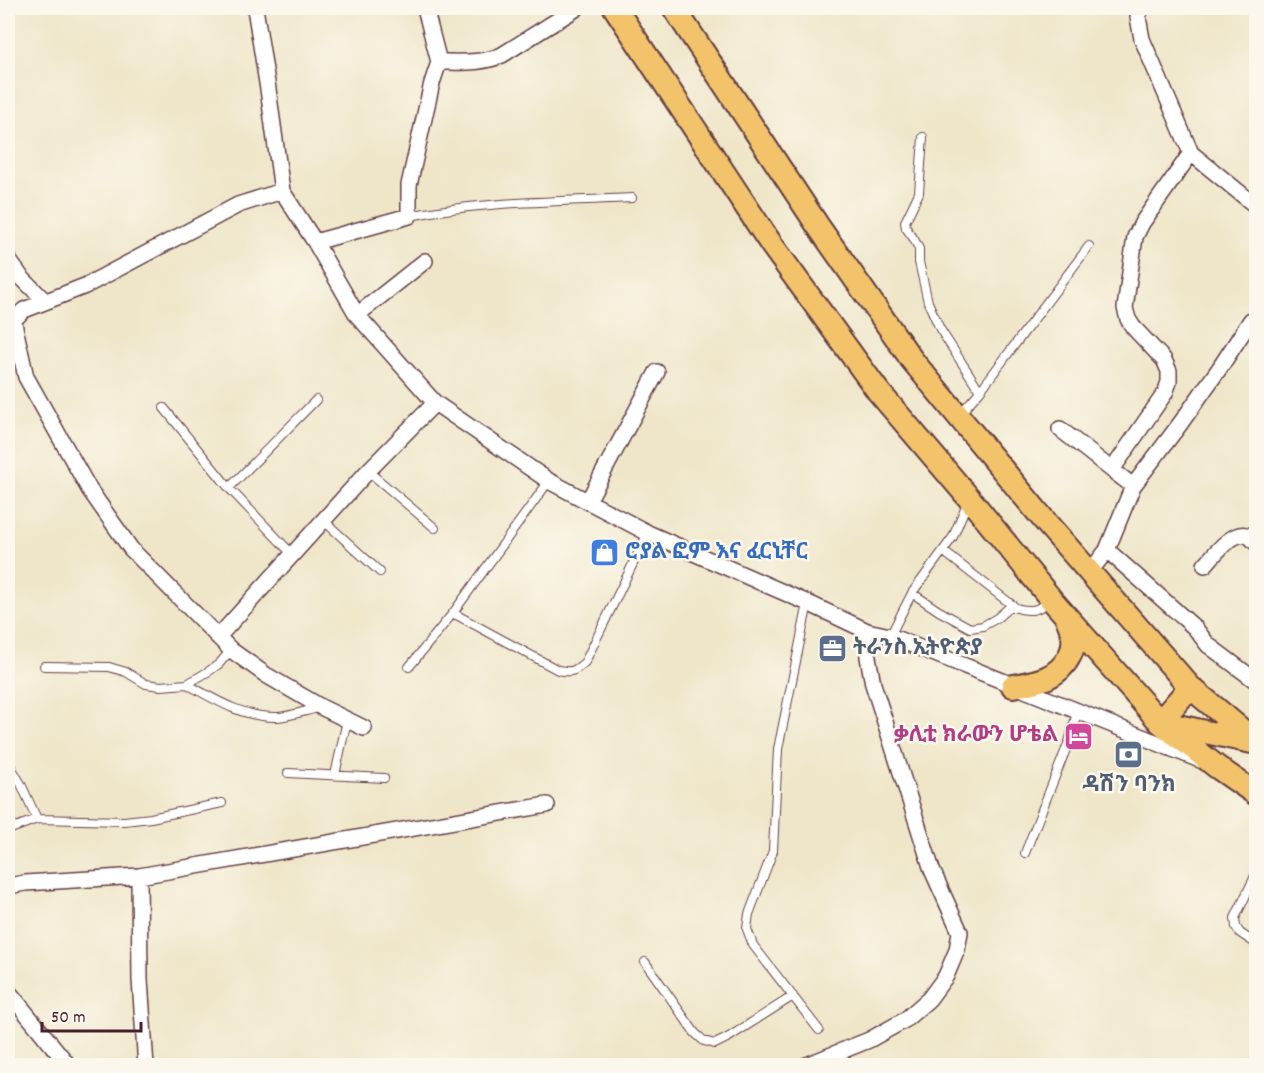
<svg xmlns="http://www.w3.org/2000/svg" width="1264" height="1073" font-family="Dekko,'Noto Sans Ethiopic',sans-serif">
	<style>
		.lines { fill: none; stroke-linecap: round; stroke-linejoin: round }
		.lane-casing { stroke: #633d43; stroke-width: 10 }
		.street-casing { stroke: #633d43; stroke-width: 18 }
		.primary-casing { stroke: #633d43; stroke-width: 26 }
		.lane { stroke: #fff; stroke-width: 8 }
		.street { stroke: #fff; stroke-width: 15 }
		.primary { stroke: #f2c36a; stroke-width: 22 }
		.labels { text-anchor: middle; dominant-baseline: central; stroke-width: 5; stroke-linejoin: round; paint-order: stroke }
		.shop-label { font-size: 22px; font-weight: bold; fill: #366cbe; stroke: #fbf7ec; text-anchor: start }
		.service-label { font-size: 22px; font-weight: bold; fill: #4e5e75; stroke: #fbf7ec; text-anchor: start }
		.hotel-label { font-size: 22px; font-weight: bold; fill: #b23c85; stroke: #fbf7ec; text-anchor: end }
	</style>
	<rect width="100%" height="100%" fill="#fbf7ec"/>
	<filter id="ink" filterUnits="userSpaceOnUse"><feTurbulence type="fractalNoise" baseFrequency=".0167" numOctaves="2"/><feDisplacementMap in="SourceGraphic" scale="12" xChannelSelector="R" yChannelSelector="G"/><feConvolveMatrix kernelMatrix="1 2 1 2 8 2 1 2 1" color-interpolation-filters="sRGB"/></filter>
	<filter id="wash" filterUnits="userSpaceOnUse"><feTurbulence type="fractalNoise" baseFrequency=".008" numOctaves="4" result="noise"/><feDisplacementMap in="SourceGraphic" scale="24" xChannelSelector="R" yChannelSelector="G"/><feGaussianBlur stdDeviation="1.35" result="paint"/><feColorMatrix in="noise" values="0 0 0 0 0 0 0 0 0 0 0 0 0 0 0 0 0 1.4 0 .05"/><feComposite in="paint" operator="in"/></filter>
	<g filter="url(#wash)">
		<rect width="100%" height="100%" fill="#efe6c9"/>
	</g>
	<g filter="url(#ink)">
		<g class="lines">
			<defs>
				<path id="lane" d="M 923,137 L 919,193 L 905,222 L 906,228 L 914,239 L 919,249 L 919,262 L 928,302 L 940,329 L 980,391
					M 409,216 C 482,201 557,202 632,198
					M 164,408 L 229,488 L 292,554
					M 960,414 L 980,391 L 1089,246
					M 368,471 L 435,528
					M 229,488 L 316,400
					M 323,520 L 380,572
					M 943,551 L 1016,608 C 1031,612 1038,611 1050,600
					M 912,593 L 939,611 L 970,628 L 983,626 L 997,618 L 1012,605
					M 808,603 L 778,749 L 773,851 L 749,914 L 747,929 L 753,945 L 819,1030
					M 453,613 L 558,670 C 572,673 575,671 585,662 L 648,533
					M 890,636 L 912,593 L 953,537 L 968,501
					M 44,666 L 109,667 L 126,672 L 146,684 L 161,686 L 187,684 L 209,671 L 219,664 L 231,650
					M 409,667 L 453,613 L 549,481
					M 187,684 C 215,700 244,718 278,717 C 291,716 305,711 318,708
					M 8,762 L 21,784 L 37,819
					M 288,773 L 384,778
					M 335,775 L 347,720
					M 8,830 L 37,819 L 124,821 L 151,818 L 222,803
					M 1025,853 L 1070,739 L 1077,712
					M 1256,874 L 1235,918 L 1236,927 L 1240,933 L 1252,941 L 1256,942
					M 645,962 L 695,1033 L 704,1041 L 715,1044 L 729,1037 L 793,996"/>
				<path id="street" d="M 255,8 L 268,89 L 282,191 L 315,242 L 357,315 L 435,403 L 549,481 L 648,533 L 808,603 L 867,631 L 890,636 L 1200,760
					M 1141,8 L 1138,17 L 1142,39 L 1191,153 L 1256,206
					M 439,62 C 460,62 482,64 502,55 L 577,8
					M 315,242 L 409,216 L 409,185 L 432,83 L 439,62 L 425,8
					M 8,259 L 21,277 L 45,301
					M 357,315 L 425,261
					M 13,319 L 26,377 L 89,489 L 131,549 L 231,650 L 266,675 L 321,707 L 364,728
					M 8,325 L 24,310 L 85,286 L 238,205 L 282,191
					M 1060,429 L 1112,470
					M 1133,486 L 1112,470 L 1165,393 L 1169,382 L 1169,371 L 1164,360 L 1133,327 L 1128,319 L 1125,308 L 1135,237 L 1142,223 L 1191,153
					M 588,501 L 657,372
					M 1107,550 L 1195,628 L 1208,645 L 1256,681
					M 1205,565 C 1214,555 1234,528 1249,536 C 1252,538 1254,541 1256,543
					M 1089,573 L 1107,550 L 1133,486 L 1180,424 L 1219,369 L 1251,320
					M 218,637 L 368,471 L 435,403
					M 139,876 L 140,980 L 146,1066
					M 8,886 L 25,883 L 139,876 L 547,805
					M 8,991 L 69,1066
					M 804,1066 L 869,1040 L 905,1020 L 929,999 L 946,976 L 957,950 L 960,932 L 932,870 L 873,684 L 868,657 L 867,631"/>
				<path id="primary" d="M 615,8 L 771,244 L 878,391 L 969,498 L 1051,599 L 1160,722 L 1217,767 L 1256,794
					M 674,8 L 818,226 L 912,360 L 1049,526 L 1190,687 L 1256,742
					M 1013,686 C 1037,682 1058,679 1070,655 C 1073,649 1074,643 1073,636 C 1072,630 1069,624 1067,618
					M 1160,722 L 1190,687
					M 1164,723 L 1252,742"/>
			</defs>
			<!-- lane casing -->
			<use href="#lane" class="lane-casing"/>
			<!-- street casing -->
			<use href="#street" class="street-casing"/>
			<!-- primary casing -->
			<use href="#primary" class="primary-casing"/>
			<!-- lane -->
			<use href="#lane" class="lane"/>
			<!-- street -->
			<use href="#street" class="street"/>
			<!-- primary -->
			<use href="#primary" class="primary"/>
		</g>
	</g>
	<!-- icons -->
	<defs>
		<symbol id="shop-square" viewBox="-11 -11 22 22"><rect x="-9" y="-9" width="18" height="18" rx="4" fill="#3f7fe0" stroke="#fbf7ec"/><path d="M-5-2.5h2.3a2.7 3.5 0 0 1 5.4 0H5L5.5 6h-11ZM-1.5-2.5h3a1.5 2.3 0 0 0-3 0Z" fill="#fff"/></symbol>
		<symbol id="office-square" viewBox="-11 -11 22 22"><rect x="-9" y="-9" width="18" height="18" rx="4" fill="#5c6f8a" stroke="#fbf7ec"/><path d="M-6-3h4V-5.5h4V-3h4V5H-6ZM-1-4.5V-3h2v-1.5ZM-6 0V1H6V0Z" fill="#fff"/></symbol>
		<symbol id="hotel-square" viewBox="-11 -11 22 22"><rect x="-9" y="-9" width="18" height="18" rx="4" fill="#d1479c" stroke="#fbf7ec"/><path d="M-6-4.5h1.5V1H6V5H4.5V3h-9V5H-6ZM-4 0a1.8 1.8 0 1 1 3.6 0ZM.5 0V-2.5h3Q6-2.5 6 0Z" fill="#fff"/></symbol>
		<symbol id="bank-square" viewBox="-11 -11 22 22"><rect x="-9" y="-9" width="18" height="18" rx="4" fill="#5c6f8a" stroke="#fbf7ec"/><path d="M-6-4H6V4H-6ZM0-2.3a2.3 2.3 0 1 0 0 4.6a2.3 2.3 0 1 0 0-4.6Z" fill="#fff"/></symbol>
	</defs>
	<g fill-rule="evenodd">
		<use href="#shop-square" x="588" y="536" width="33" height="33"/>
		<use href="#office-square" x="816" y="632" width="33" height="33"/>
		<use href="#hotel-square" x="1062" y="720" width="33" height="33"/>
		<use href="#bank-square" x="1112" y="738" width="33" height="33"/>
	</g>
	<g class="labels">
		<!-- shop labels -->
		<g class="shop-label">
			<text x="625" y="553">ሮያል ፎም እና ፈርኒቸር</text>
		</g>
		<!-- service labels -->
		<g class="service-label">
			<text x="853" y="649">ትራንስ ኢትዮጵያ</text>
			<text x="1129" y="786" text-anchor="middle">ዳሽን ባንክ</text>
		</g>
		<!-- hotel labels -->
		<g class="hotel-label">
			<text x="1058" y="736">ቃሊቲ ክራውን ሆቴል</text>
		</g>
	</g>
	<!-- margin -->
	<rect width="1264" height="1073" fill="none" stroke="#fbf7ec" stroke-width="30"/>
	<!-- scale -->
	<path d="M42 1022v9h99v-9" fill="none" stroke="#4a1f2b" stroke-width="3"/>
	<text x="51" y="1022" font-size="18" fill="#4a1f2b" stroke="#fbf7ec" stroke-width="4.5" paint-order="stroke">50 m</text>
</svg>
